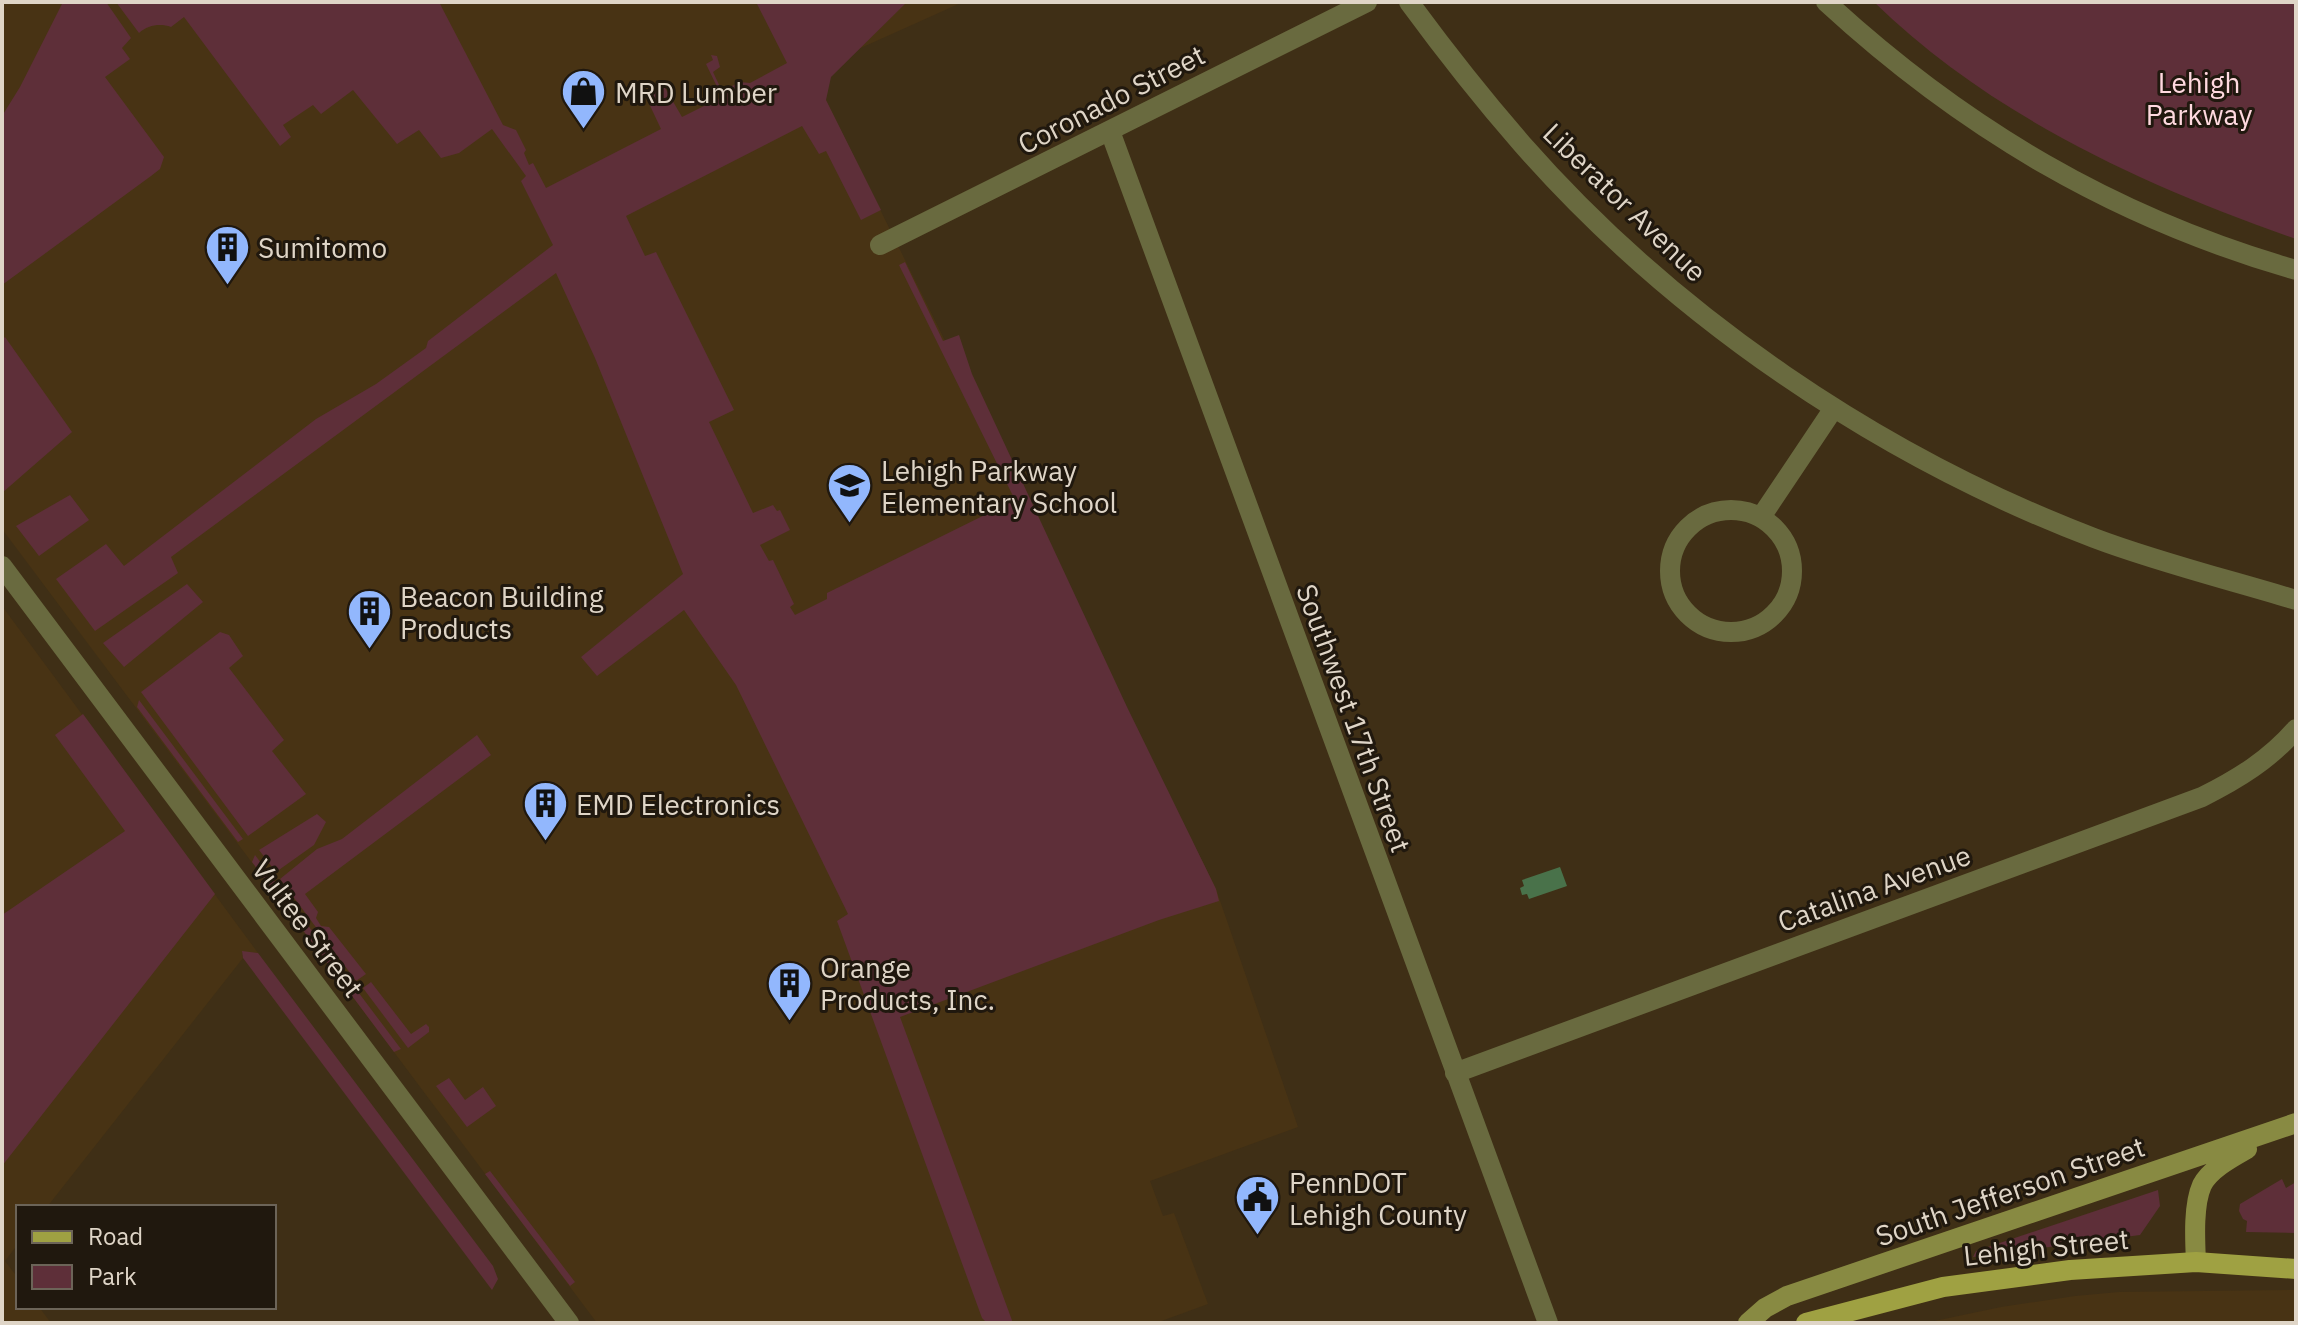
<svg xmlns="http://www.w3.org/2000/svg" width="2298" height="1325" font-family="'IBM Plex Sans',sans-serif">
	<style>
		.built { fill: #483314 }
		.green { fill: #5e2f39 }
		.water { fill: #49724a }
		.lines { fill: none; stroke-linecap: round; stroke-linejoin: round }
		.minor { stroke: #696a3f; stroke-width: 20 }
		.secondary { stroke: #888a42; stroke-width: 20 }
		.primary { stroke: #9fa142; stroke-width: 20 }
		.labels { text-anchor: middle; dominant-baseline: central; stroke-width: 6; stroke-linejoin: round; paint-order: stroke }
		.park-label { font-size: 28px; fill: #ffd9df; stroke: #20180e }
		.poi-label { font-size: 28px; fill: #dfd5c7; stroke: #20180e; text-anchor: start }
		.street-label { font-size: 28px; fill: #dfd5c7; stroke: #20180e }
	</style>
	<rect width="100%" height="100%" fill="#3f2f16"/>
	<!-- built -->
	<path class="built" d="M 2,2 L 963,2 L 834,60 L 817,82 L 1216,889 L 1298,1127 L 1150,1181 L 1163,1216 L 1174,1213 L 1208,1304 L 1156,1323 L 597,1323 L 2,529 Z
		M 2,606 L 258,953 L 242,952 L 243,958 L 47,1207 L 18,1207 L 18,1244 L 5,1261 L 18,1278 L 18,1307 L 39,1307 L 51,1323 L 2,1323 Z
		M 2296,1290 L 2296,1323 L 1925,1323 L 2001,1307 L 2075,1296 L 2119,1292 Z"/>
	<!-- green -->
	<path class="green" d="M 63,2 L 106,2 L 131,38 L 122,48 L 130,59 L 105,77 L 164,157 L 160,169 L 151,176 L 2,285 L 2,116 L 20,87 Z
		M 116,2 L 439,2 L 503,125 L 516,130 L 526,150 L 524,153 L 529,165 L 533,163 L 546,188 L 661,129 L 645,95 L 664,86 L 682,117 L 722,97 L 706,64 L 713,60 L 711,55 L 717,56 L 720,67 L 713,72 L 722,91 L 740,82 L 750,83 L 787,63 L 756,2 L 907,2 L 831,77 L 826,100 L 881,210 L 861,220 L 826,151 L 819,154 L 802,126 L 626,216 L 645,256 L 656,252 L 734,410 L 709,422 L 753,513 L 773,505 L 777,511 L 780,510 L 790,530 L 760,545 L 769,561 L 773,560 L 794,604 L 790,607 L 795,615 L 827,599 L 827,593 L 1015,500 L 899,265 L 905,262 L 943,341 L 959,335 L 972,374 L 1127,707 L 1216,889 L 1219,901 L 1159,920 L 900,1017 L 1013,1323 L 987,1323 L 982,1318 L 837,921 L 848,914 L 736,685 L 684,610 L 597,676 L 581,657 L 683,574 L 595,358 L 556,273 L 171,557 L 178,573 L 95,631 L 56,579 L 106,544 L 124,566 L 316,419 L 376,384 L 426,348 L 428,341 L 553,245 L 521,181 L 526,176 L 492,129 L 459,153 L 441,158 L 419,130 L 397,144 L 353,90 L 321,114 L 313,105 L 283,125 L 291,137 L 280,146 L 184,17 L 171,27 C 160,23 148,25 139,33 Z
		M 1874,2 L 2296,2 L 2296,239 C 2143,185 1991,116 1874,2 Z
		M 5,337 L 72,432 L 2,493 L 2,340 Z
		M 70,495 L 89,520 L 39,556 L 16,526 Z
		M 187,584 L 203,602 L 124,667 L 103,643 Z
		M 220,632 L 229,635 L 243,656 L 229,668 L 284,740 L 272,751 L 306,794 L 248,836 L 141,692 Z
		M 139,700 L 243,839 L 238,842 L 137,707 Z
		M 83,714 L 215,894 L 2,1166 L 2,1066 L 4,1062 L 2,1060 L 2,915 L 125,831 L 55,735 Z
		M 477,735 L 491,755 L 305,894 L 318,912 L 316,918 L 321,926 L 329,927 L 366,974 L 356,981 L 280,879 L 317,849 L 342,839 Z
		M 317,814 L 326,822 L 314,845 L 276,872 L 259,850 Z
		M 255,855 L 401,1049 L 394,1052 L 252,862 Z
		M 242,951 L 258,953 L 493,1266 L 498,1279 L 492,1290 L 243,958 Z
		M 371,982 L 411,1034 L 426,1024 L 429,1027 L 429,1032 L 408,1048 L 363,988 Z
		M 449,1078 L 465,1100 L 483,1087 L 496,1106 L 467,1127 L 436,1086 Z
		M 490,1171 L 575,1282 L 570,1286 L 485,1174 Z
		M 2282,1179 L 2286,1188 L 2296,1182 L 2296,1233 L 2246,1232 L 2247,1221 L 2243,1219 L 2239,1211 L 2240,1204 Z
		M 2158,1190 L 2160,1206 L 2140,1235 L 1973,1257 L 1976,1251 Z"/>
	<!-- water -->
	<path class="water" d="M 1560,867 L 1567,886 L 1529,899 L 1527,894 L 1522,895 L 1520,888 L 1524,886 L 1522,880 Z"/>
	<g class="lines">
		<!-- minor -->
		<path class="minor" d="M 1409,2 C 1445,51 1482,98 1522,144 C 1674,317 1879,456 2094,538 C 2157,562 2230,580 2296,600
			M 1826,2 C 1964,129 2115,218 2296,270
			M 1110,131 L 1548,1323
			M 880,245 L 1367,2
			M1670 571a61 61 0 1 1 122 0a61 61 0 1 1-122 0Z
			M 1761,517 L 1834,408
			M 2,566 L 569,1323
			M 1455,1073 L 2202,797 C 2238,779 2269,760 2296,729"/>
		<!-- secondary -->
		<path class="secondary" d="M 2196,1262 C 2195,1240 2193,1205 2202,1185 C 2210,1169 2233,1157 2247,1149
			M 1748,1323 L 1765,1308 L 1787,1296 L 2296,1123"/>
		<!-- primary -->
		<path class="primary" d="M 1806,1323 L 1943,1287 L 2070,1270 L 2196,1262 L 2296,1269"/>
	</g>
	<!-- icons -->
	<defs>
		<symbol id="shop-pin" viewBox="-11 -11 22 30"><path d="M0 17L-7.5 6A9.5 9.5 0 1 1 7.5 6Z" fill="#92b7fd" stroke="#20180e"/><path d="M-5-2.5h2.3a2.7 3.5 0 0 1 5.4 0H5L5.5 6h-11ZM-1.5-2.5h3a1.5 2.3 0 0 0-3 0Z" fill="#111"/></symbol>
		<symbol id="building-pin" viewBox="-11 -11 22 30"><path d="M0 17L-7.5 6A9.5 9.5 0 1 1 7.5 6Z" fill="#92b7fd" stroke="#20180e"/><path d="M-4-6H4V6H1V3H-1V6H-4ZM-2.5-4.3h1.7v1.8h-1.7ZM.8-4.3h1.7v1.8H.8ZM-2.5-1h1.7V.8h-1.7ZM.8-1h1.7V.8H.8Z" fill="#111"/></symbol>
		<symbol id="school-pin" viewBox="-11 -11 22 30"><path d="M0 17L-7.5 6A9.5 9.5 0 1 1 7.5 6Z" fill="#92b7fd" stroke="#20180e"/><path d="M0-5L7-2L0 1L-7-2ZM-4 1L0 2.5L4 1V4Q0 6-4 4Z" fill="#111"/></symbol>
		<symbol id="civic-pin" viewBox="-11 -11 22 30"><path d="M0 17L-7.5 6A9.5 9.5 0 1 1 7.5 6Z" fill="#92b7fd" stroke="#20180e"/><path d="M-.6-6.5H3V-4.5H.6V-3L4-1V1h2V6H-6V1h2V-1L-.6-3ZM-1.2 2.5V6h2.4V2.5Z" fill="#111"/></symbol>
	</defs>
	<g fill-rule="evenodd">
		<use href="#shop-pin" x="558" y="66" width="51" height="69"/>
		<use href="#building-pin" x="202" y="222" width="51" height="69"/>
		<use href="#school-pin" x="824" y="460" width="51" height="69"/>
		<use href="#building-pin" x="344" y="586" width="51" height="69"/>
		<use href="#building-pin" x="520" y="778" width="51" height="69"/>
		<use href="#building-pin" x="764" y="958" width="51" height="69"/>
		<use href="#civic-pin" x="1232" y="1172" width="51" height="69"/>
	</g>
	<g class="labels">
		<!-- park labels -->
		<g class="park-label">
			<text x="2199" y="82">Lehigh<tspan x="2199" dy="32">Parkway</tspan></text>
		</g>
		<!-- poi labels -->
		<g class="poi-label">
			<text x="615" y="92">MRD Lumber</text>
			<text x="258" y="247">Sumitomo</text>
			<text x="881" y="470">Lehigh Parkway<tspan x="881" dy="32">Elementary School</tspan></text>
			<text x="400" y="596">Beacon Building<tspan x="400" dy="32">Products</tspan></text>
			<text x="576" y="804">EMD Electronics</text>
			<text x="820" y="967">Orange<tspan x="820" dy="32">Products, Inc.</tspan></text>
			<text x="1289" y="1182">PennDOT<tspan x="1289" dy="32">Lehigh County</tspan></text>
		</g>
		<!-- street labels -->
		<g class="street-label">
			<text transform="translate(1111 99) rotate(-27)">Coronado Street</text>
			<text transform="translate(1625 202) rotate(44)">Liberator Avenue</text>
			<text transform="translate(1354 718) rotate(70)">Southwest 17th Street</text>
			<text transform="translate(1874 888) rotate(-20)">Catalina Avenue</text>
			<text transform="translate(308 928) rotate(53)">Vultee Street</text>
			<text transform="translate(2010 1191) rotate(-19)">South Jefferson Street</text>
			<text transform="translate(2046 1247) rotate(-6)">Lehigh Street</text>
		</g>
	</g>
	<!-- border -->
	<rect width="2298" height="1325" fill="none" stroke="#dfd5c7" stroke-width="8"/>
	<!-- legend -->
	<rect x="16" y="1205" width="260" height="104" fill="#20180e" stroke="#6c6458" stroke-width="2"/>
	<rect x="32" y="1231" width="40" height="12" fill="#9fa142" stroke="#6c6458" stroke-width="2"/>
	<text x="88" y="1245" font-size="24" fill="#dfd5c7">Road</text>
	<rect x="32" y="1265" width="40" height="24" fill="#5e2f39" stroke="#6c6458" stroke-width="2"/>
	<text x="88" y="1285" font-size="24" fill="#dfd5c7">Park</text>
</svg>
